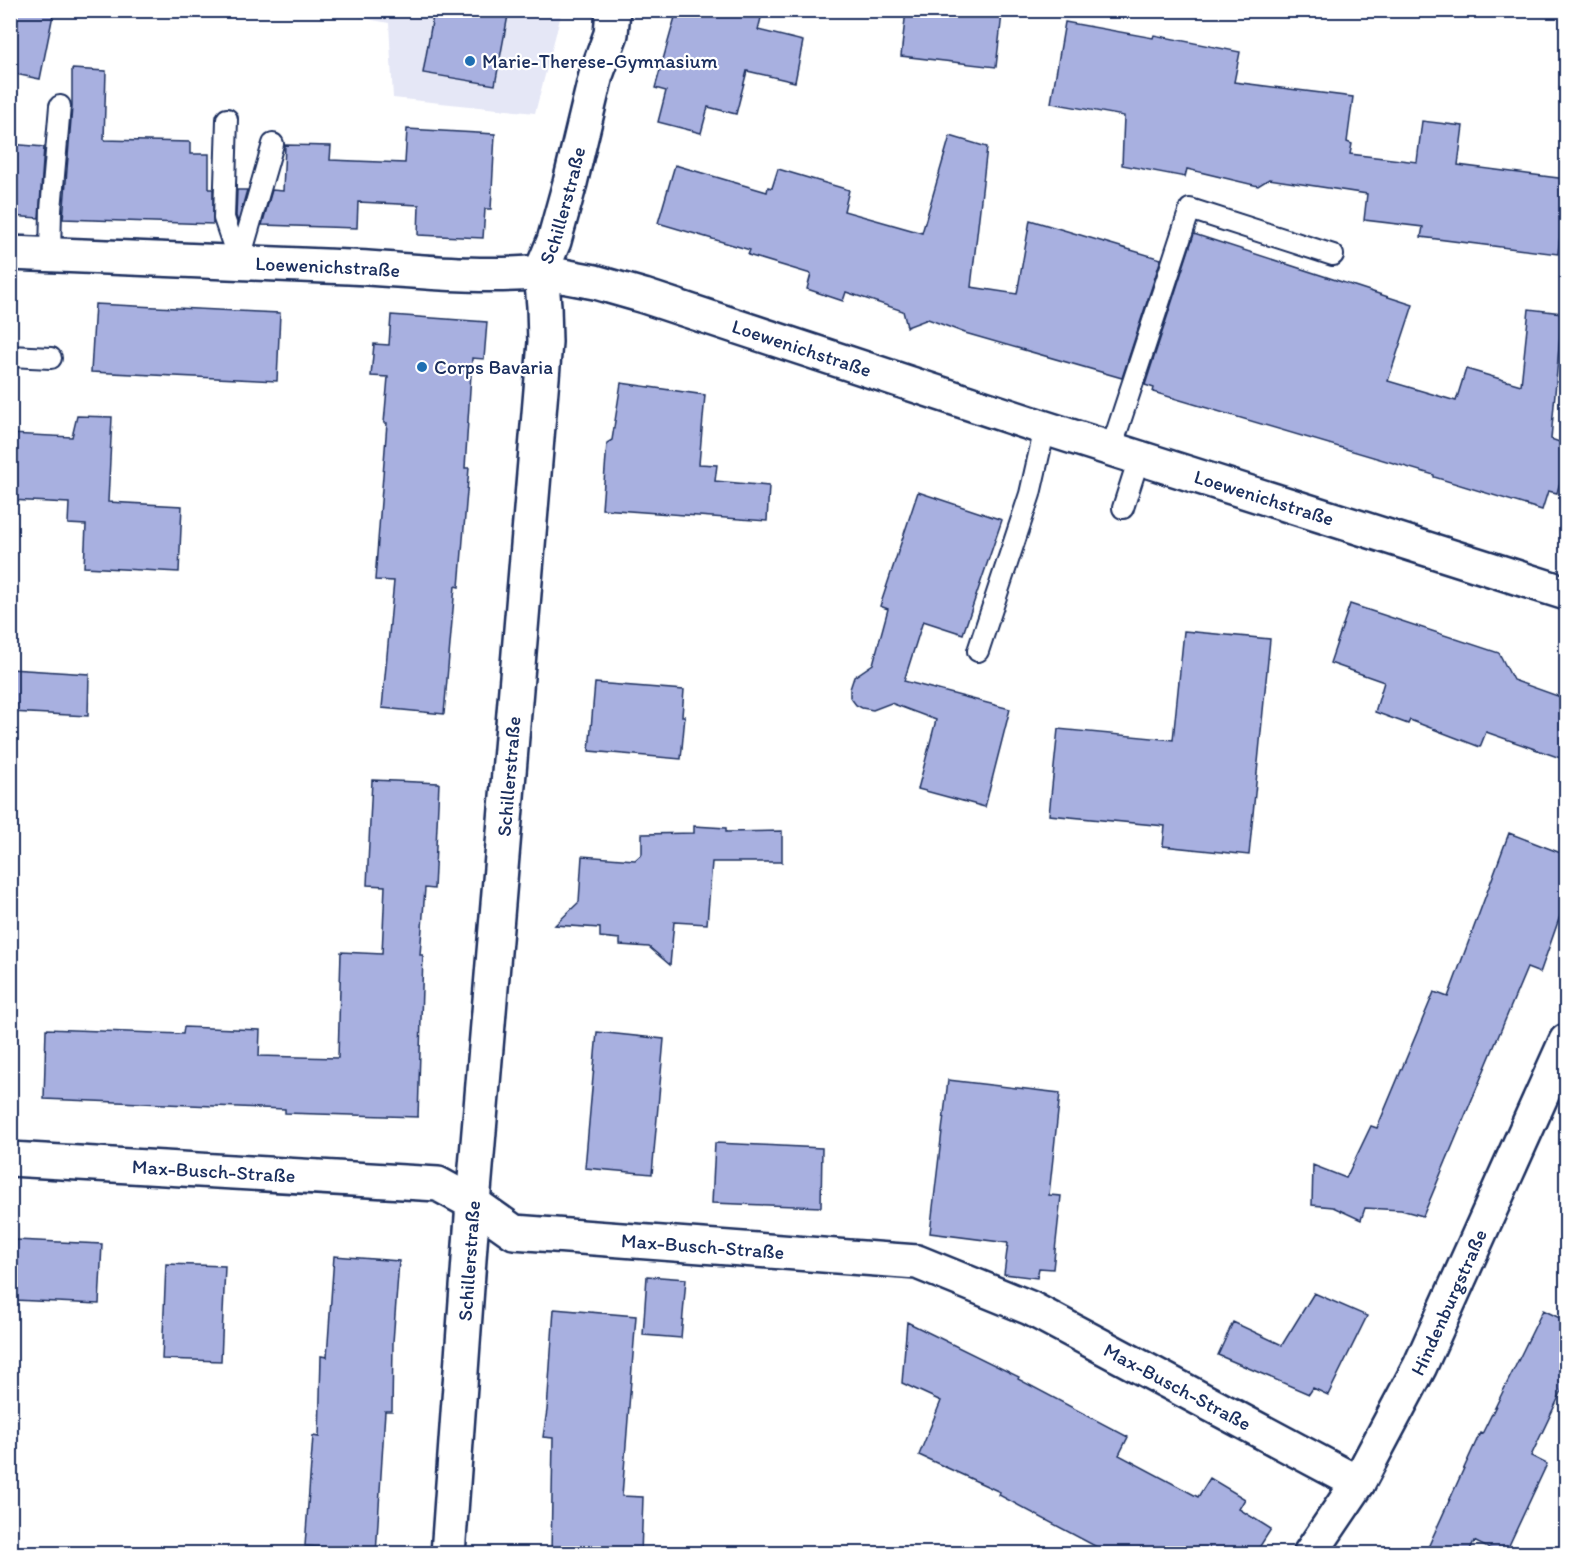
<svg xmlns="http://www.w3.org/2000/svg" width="1577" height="1564" font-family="Itim,sans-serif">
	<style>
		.built { fill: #e5e7f6 }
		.building { fill: #a8b0e0; stroke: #1b2f5e; stroke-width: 1.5 }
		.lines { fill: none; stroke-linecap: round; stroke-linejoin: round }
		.service-casing { stroke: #1b2f5e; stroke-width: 24 }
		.minor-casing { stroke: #1b2f5e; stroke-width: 38 }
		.tertiary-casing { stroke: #1b2f5e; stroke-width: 38 }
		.service { stroke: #fff; stroke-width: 20 }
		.minor { stroke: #fff; stroke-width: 33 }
		.tertiary { stroke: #fff; stroke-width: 33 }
		.poi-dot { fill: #1f6fb2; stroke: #fff; stroke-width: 2 }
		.labels { text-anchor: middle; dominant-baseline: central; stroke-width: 4.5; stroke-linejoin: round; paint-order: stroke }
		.poi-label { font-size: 20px; fill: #1b2f5e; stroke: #fff; text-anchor: start }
		.street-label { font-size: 20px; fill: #1b2f5e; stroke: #fff }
	</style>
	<rect width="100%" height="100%" fill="#fff"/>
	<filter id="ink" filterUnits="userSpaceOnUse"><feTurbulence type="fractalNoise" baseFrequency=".0167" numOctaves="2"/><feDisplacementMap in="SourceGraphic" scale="12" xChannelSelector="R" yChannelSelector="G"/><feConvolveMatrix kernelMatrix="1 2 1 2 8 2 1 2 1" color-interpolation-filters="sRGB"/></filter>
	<g filter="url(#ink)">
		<!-- built -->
		<path class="built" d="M 324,11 L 562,11 L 535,113 L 393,98 L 389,23 Z"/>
		<!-- building -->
		<path class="building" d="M 10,10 L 54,10 L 40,79 L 10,73 Z
			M 434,10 L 509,10 L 495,85 L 423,73 Z
			M 677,10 L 763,10 L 758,30 L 803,41 L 795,82 L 747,71 L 736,114 L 708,107 L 701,133 L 658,122 L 666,91 L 655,88 Z
			M 906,10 L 977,10 L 1002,14 L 996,67 L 901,56 Z
			M 1065,22 L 1153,38 L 1154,35 L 1240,52 L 1234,82 L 1353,97 L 1347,142 L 1352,144 L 1350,154 L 1417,162 L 1422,121 L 1463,126 L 1458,165 L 1566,179 L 1558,254 L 1421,237 L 1423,227 L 1364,220 L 1367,194 L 1269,179 L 1258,186 L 1187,169 L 1185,177 L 1122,165 L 1124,116 L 1051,103 Z
			M 72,69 L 106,71 L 104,140 L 190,142 L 190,154 L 209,154 L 209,189 L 213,189 L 213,224 L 63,219 L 72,107 Z
			M 407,129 L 495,134 L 491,209 L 485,209 L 483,238 L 418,235 L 419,205 L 358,202 L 357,228 L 262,225 L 272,190 L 283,191 L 285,145 L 331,146 L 330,160 L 405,163 Z
			M 950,136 L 987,147 L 971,287 L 1017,294 L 1030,220 L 1161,259 L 1122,378 L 965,333 L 928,319 L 907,327 L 903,311 L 846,292 L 843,301 L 807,289 L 811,274 L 748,255 L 750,250 L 658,223 L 675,165 L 767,192 L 768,187 L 772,188 L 778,169 L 849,190 L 844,211 L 922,233 Z
			M 10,144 L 44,147 L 39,218 L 10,216 Z
			M 237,190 L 247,190 L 238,222 L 236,216 Z
			M 1194,234 L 1413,305 L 1388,381 L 1456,401 L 1466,369 L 1521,385 L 1529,309 L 1562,313 L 1551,439 L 1565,444 L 1561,459 L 1566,461 L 1557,493 L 1548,491 L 1542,510 L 1434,477 L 1434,475 L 1153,392 L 1154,388 L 1145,385 Z
			M 95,304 L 280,313 L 277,381 L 91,372 Z
			M 391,315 L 487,322 L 484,359 L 472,358 L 465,468 L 469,468 L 459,587 L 455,586 L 444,714 L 382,708 L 394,581 L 375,580 L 387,423 L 384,423 L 388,377 L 371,376 L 374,344 L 389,345 Z
			M 621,383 L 705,395 L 699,464 L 717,465 L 715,481 L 769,486 L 767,521 L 602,509 L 607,443 L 612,440 Z
			M 77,416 L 112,417 L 108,502 L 182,506 L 179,572 L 84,567 L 86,525 L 68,524 L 69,503 L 10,500 L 10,434 L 72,437 Z
			M 918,492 L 1002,520 L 963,634 L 923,621 L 904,681 L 1010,709 L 985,807 L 918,789 L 936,720 L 891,703 L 873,710 L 862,708 L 856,705 L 850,697 L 850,689 L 854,677 L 873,664 L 888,609 L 880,606 Z
			M 1350,604 L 1499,653 L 1513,680 L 1566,699 L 1566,760 L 1486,732 L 1480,747 L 1410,720 L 1408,724 L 1375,712 L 1384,682 L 1330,663 Z
			M 1184,631 L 1270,639 L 1249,855 L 1163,846 L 1165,826 L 1049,815 L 1058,729 L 1173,740 Z
			M 10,669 L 89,674 L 88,716 L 10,712 Z
			M 595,683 L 684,690 L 682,716 L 685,716 L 681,759 L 589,751 Z
			M 372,780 L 439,783 L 434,889 L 425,888 L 420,955 L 423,955 L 418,1117 L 285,1113 L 285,1109 L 44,1099 L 46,1029 L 183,1034 L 184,1027 L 260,1030 L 259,1056 L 338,1058 L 341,952 L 382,954 L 385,886 L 367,885 Z
			M 694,826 L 726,828 L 726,832 L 782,831 L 782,862 L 712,862 L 707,924 L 674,922 L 670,965 L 649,947 L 620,945 L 620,939 L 600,937 L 600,928 L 555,925 L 579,902 L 582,856 L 635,860 L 642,854 L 642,834 L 694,833 Z
			M 1509,833 L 1566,855 L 1566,899 L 1540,973 L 1527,968 L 1423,1216 L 1401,1210 L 1365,1208 L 1361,1220 L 1333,1207 L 1312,1205 L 1313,1165 L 1346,1178 L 1371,1126 L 1377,1128 L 1434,992 L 1448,997 Z
			M 597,1032 L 664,1039 L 652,1174 L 585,1168 Z
			M 948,1080 L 1060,1093 L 1049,1195 L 1061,1196 L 1053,1269 L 1039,1268 L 1037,1278 L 1004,1274 L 1008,1243 L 930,1233 Z
			M 715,1143 L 822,1148 L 821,1207 L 712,1203 Z
			M 16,1240 L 102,1244 L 99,1304 L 14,1300 Z
			M 334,1256 L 399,1261 L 393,1342 L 392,1411 L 385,1411 L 376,1554 L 342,1554 L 343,1549 L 305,1546 L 313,1436 L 319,1437 L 321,1356 L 327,1357 Z
			M 166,1264 L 225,1266 L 221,1361 L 162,1359 Z
			M 647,1276 L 686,1279 L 681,1338 L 643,1335 Z
			M 1314,1293 L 1367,1316 L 1328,1395 L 1313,1388 L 1309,1394 L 1218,1355 L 1233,1322 L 1282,1345 Z
			M 554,1309 L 636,1316 L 622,1496 L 643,1497 L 641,1554 L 551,1554 L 553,1438 L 543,1437 L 547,1410 Z
			M 1543,1310 L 1566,1321 L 1566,1382 L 1531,1456 L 1547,1464 L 1505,1554 L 1500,1554 L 1474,1541 L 1468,1554 L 1425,1554 L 1480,1433 L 1482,1434 Z
			M 907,1322 L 1019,1377 L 1018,1379 L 1128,1437 L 1119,1455 L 1198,1497 L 1210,1478 L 1245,1499 L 1239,1509 L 1271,1529 L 1255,1554 L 1110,1554 L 999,1495 L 1000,1492 L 919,1455 L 941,1401 L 902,1383 Z"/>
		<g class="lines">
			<defs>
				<path id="service" d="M 227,119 L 224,218 L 239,262
					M 50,255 L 51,210 L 60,106
					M 239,262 L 273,144
					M 10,356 L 51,358
					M 1111,449 L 1190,209 L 1333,255
					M 1123,508 L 1139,458
					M 978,651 L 1030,494 L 1045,428"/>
				<g id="minor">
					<path id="s1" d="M 10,1159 L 438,1184 L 473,1203 L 514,1232 L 917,1262 L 1030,1308 L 1358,1483"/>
					<path id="s2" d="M 448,1554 L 473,1203 L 545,342 L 544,306 L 541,272 L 595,282 L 644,296 L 1045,428 L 1566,593"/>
					<path id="s3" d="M 1310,1554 L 1358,1483 L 1420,1366 L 1566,1041"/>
				</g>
				<g id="tertiary">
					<path id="s4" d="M 10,253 C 123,258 236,262 349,267 C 413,270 477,279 541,272 L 554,241 L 570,183 L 596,75 L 611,34 L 613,10"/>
				</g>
			</defs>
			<!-- service casing -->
			<use href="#service" class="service-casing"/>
			<!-- minor casing -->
			<use href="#minor" class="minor-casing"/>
			<!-- tertiary casing -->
			<use href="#tertiary" class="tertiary-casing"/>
			<!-- service -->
			<use href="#service" class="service"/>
			<!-- minor -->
			<use href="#minor" class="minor"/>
			<!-- tertiary -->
			<use href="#tertiary" class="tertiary"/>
		</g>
	</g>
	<!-- markers -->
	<g class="poi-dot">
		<circle cx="470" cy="61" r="6"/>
		<circle cx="422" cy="367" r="6"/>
	</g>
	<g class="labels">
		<!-- poi labels -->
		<g class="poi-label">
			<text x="482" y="61">Marie-Therese-Gymnasium</text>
			<text x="434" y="367">Corps Bavaria</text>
		</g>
		<!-- street labels -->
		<g class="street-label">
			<text stroke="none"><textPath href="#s4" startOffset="602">Schillerstraße</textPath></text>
			<text stroke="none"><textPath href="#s4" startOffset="318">Loewenichstraße</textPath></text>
			<text stroke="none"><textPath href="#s2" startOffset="1558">Loewenichstraße</textPath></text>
			<text stroke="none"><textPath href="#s2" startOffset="2044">Loewenichstraße</textPath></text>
			<text stroke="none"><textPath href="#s2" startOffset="780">Schillerstraße</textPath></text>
			<text stroke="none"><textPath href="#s1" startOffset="204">Max-Busch-Straße</textPath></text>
			<text stroke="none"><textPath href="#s1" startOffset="708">Max-Busch-Straße</textPath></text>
			<text stroke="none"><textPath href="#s2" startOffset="294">Schillerstraße</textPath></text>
			<text stroke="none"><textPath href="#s3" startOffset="288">Hindenburgstraße</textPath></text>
			<text stroke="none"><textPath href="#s1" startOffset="1212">Max-Busch-Straße</textPath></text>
		</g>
	</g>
	<!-- margin -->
	<rect width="1577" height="1564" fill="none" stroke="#fff" stroke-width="36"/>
	<rect x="18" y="18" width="1541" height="1528" fill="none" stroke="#1b2f5e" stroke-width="2" filter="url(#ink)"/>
</svg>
